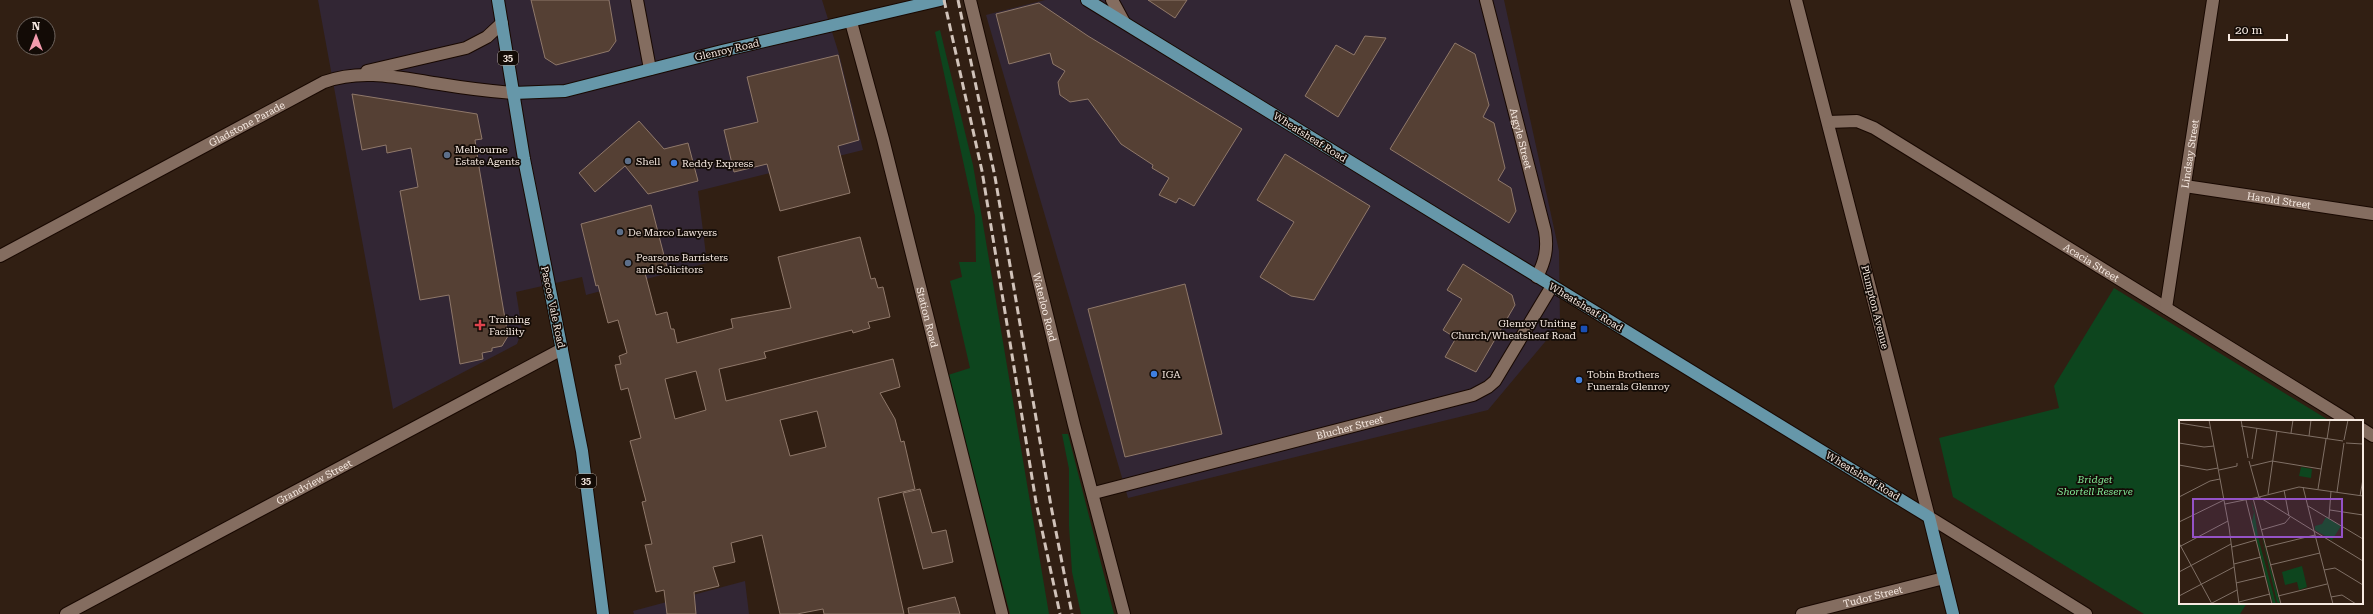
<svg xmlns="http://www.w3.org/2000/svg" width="2373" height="614" font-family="'Roboto Serif',serif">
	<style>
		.commercial { fill: #322634 }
		.green { fill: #0d451e }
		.building { fill: #554034; stroke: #8f786a; fill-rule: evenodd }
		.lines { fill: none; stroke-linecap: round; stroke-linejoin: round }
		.minor-casing { stroke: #180801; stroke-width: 14 }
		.major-casing { stroke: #180801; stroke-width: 14 }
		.minor { stroke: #846d60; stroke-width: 12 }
		.major { stroke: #6697a9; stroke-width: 12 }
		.rail { stroke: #d1c3ba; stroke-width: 3; stroke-dasharray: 8 4; stroke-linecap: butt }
		.service-dot { fill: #5c6f8a; stroke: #130b06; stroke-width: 1.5 }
		.shop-dot { fill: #3f7fe0; stroke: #130b06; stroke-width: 1.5 }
		.health-dot { fill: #e0444e; stroke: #130b06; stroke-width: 1.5 }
		.transit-dot { fill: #1a4fb4; stroke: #130b06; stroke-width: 1.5 }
		.labels { text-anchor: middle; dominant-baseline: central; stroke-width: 3.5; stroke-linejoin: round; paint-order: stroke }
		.shield { fill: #130b06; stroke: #b3a7a0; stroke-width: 1 }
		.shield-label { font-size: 9px; font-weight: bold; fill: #f7eae2 }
		.street-label { font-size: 10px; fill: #f7eae2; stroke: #130b06 }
		.poi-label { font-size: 10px; fill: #f7eae2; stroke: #130b06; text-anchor: start }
		.park-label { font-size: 10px; font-style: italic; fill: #84ec99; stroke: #130b06 }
		.inset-road { fill: none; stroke: #807066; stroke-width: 1 }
		.view { fill: #9452c6; fill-opacity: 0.15; stroke: #9452c6; stroke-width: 2 }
		.inset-edge { fill: none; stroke: #f7eae2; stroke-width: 2 }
	</style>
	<rect width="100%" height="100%" fill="#311f13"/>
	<!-- commercial -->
	<path class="commercial" d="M 318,0 L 822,0 L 839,54 L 863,150 L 698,191 L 707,263 L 586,295 L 582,277 L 516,292 L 522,330 L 517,344 L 393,409 Z
		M 1045,0 L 1504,0 L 1559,251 L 1560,324 L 1488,410 L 1128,498 L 986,15 Z
		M 745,581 L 749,614 L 634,614 L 633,611 Z"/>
	<!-- green -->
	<path class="green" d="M 940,30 L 973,165 L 1049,614 L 1010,614 L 948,375 L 970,368 L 950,281 L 962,277 L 959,262 L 976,262 L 975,216 L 935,32 Z
		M 2114,288 L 2330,421 L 2180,421 L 2180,603 L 2247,603 L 2240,614 L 2144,614 L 1953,497 L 1939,438 L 2059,408 L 2054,386 Z
		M 1062,434 L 1068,434 L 1114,614 L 1081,614 L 1072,572 L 1069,526 L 1069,469 Z"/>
	<!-- building -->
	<path class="building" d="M 531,0 L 609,0 L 616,41 L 609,51 L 556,65 L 545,58 Z
		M 1148,0 L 1187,0 L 1175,18 Z
		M 1039,3 L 1088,36 L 1242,129 L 1194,206 L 1179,198 L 1176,203 L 1159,195 L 1169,178 L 1152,168 L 1153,165 L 1121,144 L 1088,99 L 1070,102 L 1060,95 L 1058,82 L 1065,71 L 1053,64 L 1050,53 L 1009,64 L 996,14 Z
		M 1365,36 L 1386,38 L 1338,117 L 1305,96 L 1336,45 L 1354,55 Z
		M 1455,43 L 1475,54 L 1489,105 L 1483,117 L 1494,123 L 1505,168 L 1498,180 L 1511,188 L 1516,211 L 1509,223 L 1390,149 Z
		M 838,55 L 859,140 L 838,146 L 850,193 L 780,211 L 767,164 L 734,172 L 724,130 L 758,122 L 747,77 Z
		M 352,94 L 477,114 L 482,139 L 475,140 L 479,167 L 508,336 L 502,346 L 492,348 L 492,351 L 482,353 L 483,359 L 460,364 L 449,295 L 420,300 L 400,191 L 418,187 L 411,148 L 387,153 L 386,145 L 362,150 Z
		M 639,121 L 664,149 L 688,143 L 698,181 L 648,194 L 625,166 L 595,192 L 579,173 Z
		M 1285,154 L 1370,206 L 1314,300 L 1291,296 L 1260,277 L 1294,222 L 1257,200 Z
		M 651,205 L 667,267 L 645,273 L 656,315 L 667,312 L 671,329 L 674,329 L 677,343 L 733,328 L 731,319 L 791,308 L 778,257 L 860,237 L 871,279 L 875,278 L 878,288 L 883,287 L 890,317 L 868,322 L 870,328 L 853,333 L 852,330 L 764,352 L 766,358 L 719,369 L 726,401 L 893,359 L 900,387 L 880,393 L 895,419 L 901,442 L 904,441 L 915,489 L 878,498 L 904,614 L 824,614 L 823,609 L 797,614 L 780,614 L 762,535 L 731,543 L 735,562 L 713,567 L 719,586 L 694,592 L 696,614 L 667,614 L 664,590 L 656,592 L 645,545 L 652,544 L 642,502 L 646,501 L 630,441 L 641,438 L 628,388 L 621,390 L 615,365 L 621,364 L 619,356 L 627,353 L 618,320 L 608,323 L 598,285 L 596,286 L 581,224 ZM 696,371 L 706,410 L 675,419 L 665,379 ZM 817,411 L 826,447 L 790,456 L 780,420 Z
		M 1463,264 L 1512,295 L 1515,305 L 1476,372 L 1445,357 L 1456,338 L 1443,330 L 1462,299 L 1447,290 Z
		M 1185,284 L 1222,434 L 1125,457 L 1088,309 Z
		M 920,489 L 932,533 L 946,530 L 953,562 L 923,569 L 903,493 Z
		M 955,597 L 960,614 L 909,614 L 908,608 Z"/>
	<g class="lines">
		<defs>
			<g id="minor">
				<path d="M 637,0 L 650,69"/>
				<path id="s1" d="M 970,0 L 1074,425 L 1124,614"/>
				<path d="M 1112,0 L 1124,22"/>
				<path id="s2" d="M 1486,0 L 1545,231 C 1548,249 1545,261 1537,277"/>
				<path d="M 1796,0 L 1929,517 L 2086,614"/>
				<path id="s3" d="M 851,22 L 883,139 L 1002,614"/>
				<path d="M 367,71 L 466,48 L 487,37 L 502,23"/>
				<path id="s4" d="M 1828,122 L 1857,121 L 1874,128 L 2349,421"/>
				<path id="s5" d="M 2185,186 L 2373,214"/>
				<path id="s6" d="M 0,256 L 324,82 C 362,68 401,78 440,84 C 464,88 489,91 513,93"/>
				<path id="s7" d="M 2166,308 L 2213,0"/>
				<path d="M 2362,429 L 2373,436"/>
				<path id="s8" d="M 1094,493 L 1473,395 L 1488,387 L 1495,381 L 1552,286"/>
				<path id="s9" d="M 66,614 L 562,349"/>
				<path id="s10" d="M 1802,614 L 1944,578"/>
			</g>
			<path id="major" d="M 498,0 L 524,159 L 582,451 L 603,614
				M 1087,0 L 1929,517 L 1953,614
				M 513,93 L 565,91 L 722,51 L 940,0"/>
		</defs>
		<!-- minor casing -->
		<use href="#minor" class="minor-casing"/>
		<!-- major casing -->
		<use href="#major" class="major-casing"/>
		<!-- minor -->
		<use href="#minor" class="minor"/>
		<!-- major -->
		<use href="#major" class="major"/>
		<!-- rail -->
		<path class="rail" d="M 944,0 L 982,171 L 1036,502 L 1060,614
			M 958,0 L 995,177 L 1051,506 L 1072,614"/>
	</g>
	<!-- markers -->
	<g class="service-dot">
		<circle cx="447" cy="155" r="4"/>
		<circle cx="628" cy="161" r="4"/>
		<circle cx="620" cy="232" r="4"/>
		<circle cx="628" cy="263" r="4"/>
	</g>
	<g class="shop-dot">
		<circle cx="674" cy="163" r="4"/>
		<circle cx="1154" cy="374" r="4"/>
		<circle cx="1579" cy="380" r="4"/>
	</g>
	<path class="health-dot" d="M478 319h4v4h4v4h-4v4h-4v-4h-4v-4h4z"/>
	<rect class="transit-dot" x="1580" y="325" width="8" height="8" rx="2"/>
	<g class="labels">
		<!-- shield labels -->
		<g class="shield">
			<rect x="498" y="51" width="20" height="14" rx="3"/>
			<rect x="576" y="474" width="20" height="14" rx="3"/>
		</g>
		<g class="shield-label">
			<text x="508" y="58">35</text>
			<text x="586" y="481">35</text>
		</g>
		<!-- street labels -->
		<g class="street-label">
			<text transform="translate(727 50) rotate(-13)">Glenroy Road</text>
			<text stroke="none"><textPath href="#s6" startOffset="280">Gladstone Parade</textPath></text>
			<text transform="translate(1310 137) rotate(32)">Wheatsheaf Road</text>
			<text stroke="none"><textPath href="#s2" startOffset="143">Argyle Street</textPath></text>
			<text stroke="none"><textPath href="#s7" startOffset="156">Lindsay Street</textPath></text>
			<text stroke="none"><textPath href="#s5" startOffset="95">Harold Street</textPath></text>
			<text stroke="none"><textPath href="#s4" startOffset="303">Acacia Street</textPath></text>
			<text transform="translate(553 307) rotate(78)">Pascoe Vale Road</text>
			<text stroke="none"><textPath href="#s1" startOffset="316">Waterloo Road</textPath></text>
			<text transform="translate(1586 307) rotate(31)">Wheatsheaf Road</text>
			<text transform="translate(1875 307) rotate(76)">Plumpton Avenue</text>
			<text stroke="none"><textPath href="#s3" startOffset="305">Station Road</textPath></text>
			<text stroke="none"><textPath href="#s8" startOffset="264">Blucher Street</textPath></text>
			<text transform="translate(1863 476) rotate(31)">Wheatsheaf Road</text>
			<text stroke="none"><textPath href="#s9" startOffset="281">Grandview Street</textPath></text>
			<text stroke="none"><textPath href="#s10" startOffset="73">Tudor Street</textPath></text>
		</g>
		<!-- poi labels -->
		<g class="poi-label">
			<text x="455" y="149">Melbourne<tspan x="455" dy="12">Estate Agents</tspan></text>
			<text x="636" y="161">Shell</text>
			<text x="682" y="163">Reddy Express</text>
			<text x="628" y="232">De Marco Lawyers</text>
			<text x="636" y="257">Pearsons Barristers<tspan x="636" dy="12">and Solicitors</tspan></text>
			<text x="489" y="319">Training<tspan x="489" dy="12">Facility</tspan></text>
			<text x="1576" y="323" text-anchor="end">Glenroy Uniting<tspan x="1576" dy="12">Church/Wheatsheaf Road</tspan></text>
			<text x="1162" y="374">IGA</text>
			<text x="1587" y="374">Tobin Brothers<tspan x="1587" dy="12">Funerals Glenroy</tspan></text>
		</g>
		<!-- park labels -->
		<g class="park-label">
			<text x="2095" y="479">Bridget<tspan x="2095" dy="12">Shortell Reserve</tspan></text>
		</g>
	</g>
	<!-- overview -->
	<g transform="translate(2179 420)">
		<rect width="184" height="184" fill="#311f13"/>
		<path d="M 122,47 L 133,49 L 132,58 L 120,56 ZM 72,81 L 75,89 L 79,117 L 97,184 L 94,184 L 73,102 L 75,92 ZM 147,97 L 162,106 L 153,120 L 136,110 L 136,106 L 143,104 ZM 81,108 L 101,184 L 98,182 ZM 123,146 L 128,167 L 120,170 L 118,162 L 106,165 L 103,152 Z" fill="#0d451e"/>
		<path class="inset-road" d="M 30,0 L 50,107 L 60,184M 62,0 L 69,38M 0,3 L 31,8M 62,6 L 164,21M 112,13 L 114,0M 130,16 L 132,0M 148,19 L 151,0M 165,20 L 169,0M 0,23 L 25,27 L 35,26M 167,23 L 184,24M 73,39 L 78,8M 70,41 L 80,77 L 120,67 L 184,76M 93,41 L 142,49M 0,45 L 28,50 L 39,48M 72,46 L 93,41M 40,50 L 58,46 L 58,43M 124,67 L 135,111 L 184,141M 139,69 L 147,19M 105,70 L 110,96M 158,72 L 165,23M 89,74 L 98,11M 181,76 L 184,59M 0,77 L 31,61 L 41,59M 74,78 L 102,184M 67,80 L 93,184M 46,84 L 80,77 L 135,111 L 154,184M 129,86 L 184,119M 151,90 L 184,95M 150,98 L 152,71M 0,102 L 45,80M 82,110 L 106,103 L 111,97M 0,123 L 33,184M 0,127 L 49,101M 53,127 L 77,120M 87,127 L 136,115M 55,144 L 82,137M 91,145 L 141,133M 145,150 L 156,148 L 184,165M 0,152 L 52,124M 57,163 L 86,156M 0,176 L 55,147M 99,176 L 148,164M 152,177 L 163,175 L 177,184M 60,182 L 91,174M 33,183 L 58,170"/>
		<path class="view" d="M 14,79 L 163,79 L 163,117 L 14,117 Z"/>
		<rect width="184" height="184" class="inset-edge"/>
	</g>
	<!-- north arrow -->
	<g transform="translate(36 36)"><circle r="19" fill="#130b06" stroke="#6e645e"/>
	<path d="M0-3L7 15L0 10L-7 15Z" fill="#f39aac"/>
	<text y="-6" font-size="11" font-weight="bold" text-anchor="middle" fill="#f7eae2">N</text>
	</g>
	<!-- scale -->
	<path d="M2229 34v6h58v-6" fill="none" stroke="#f7eae2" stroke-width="2"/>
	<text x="2235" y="34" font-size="12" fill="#f7eae2" stroke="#130b06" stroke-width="3" paint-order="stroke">20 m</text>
</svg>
